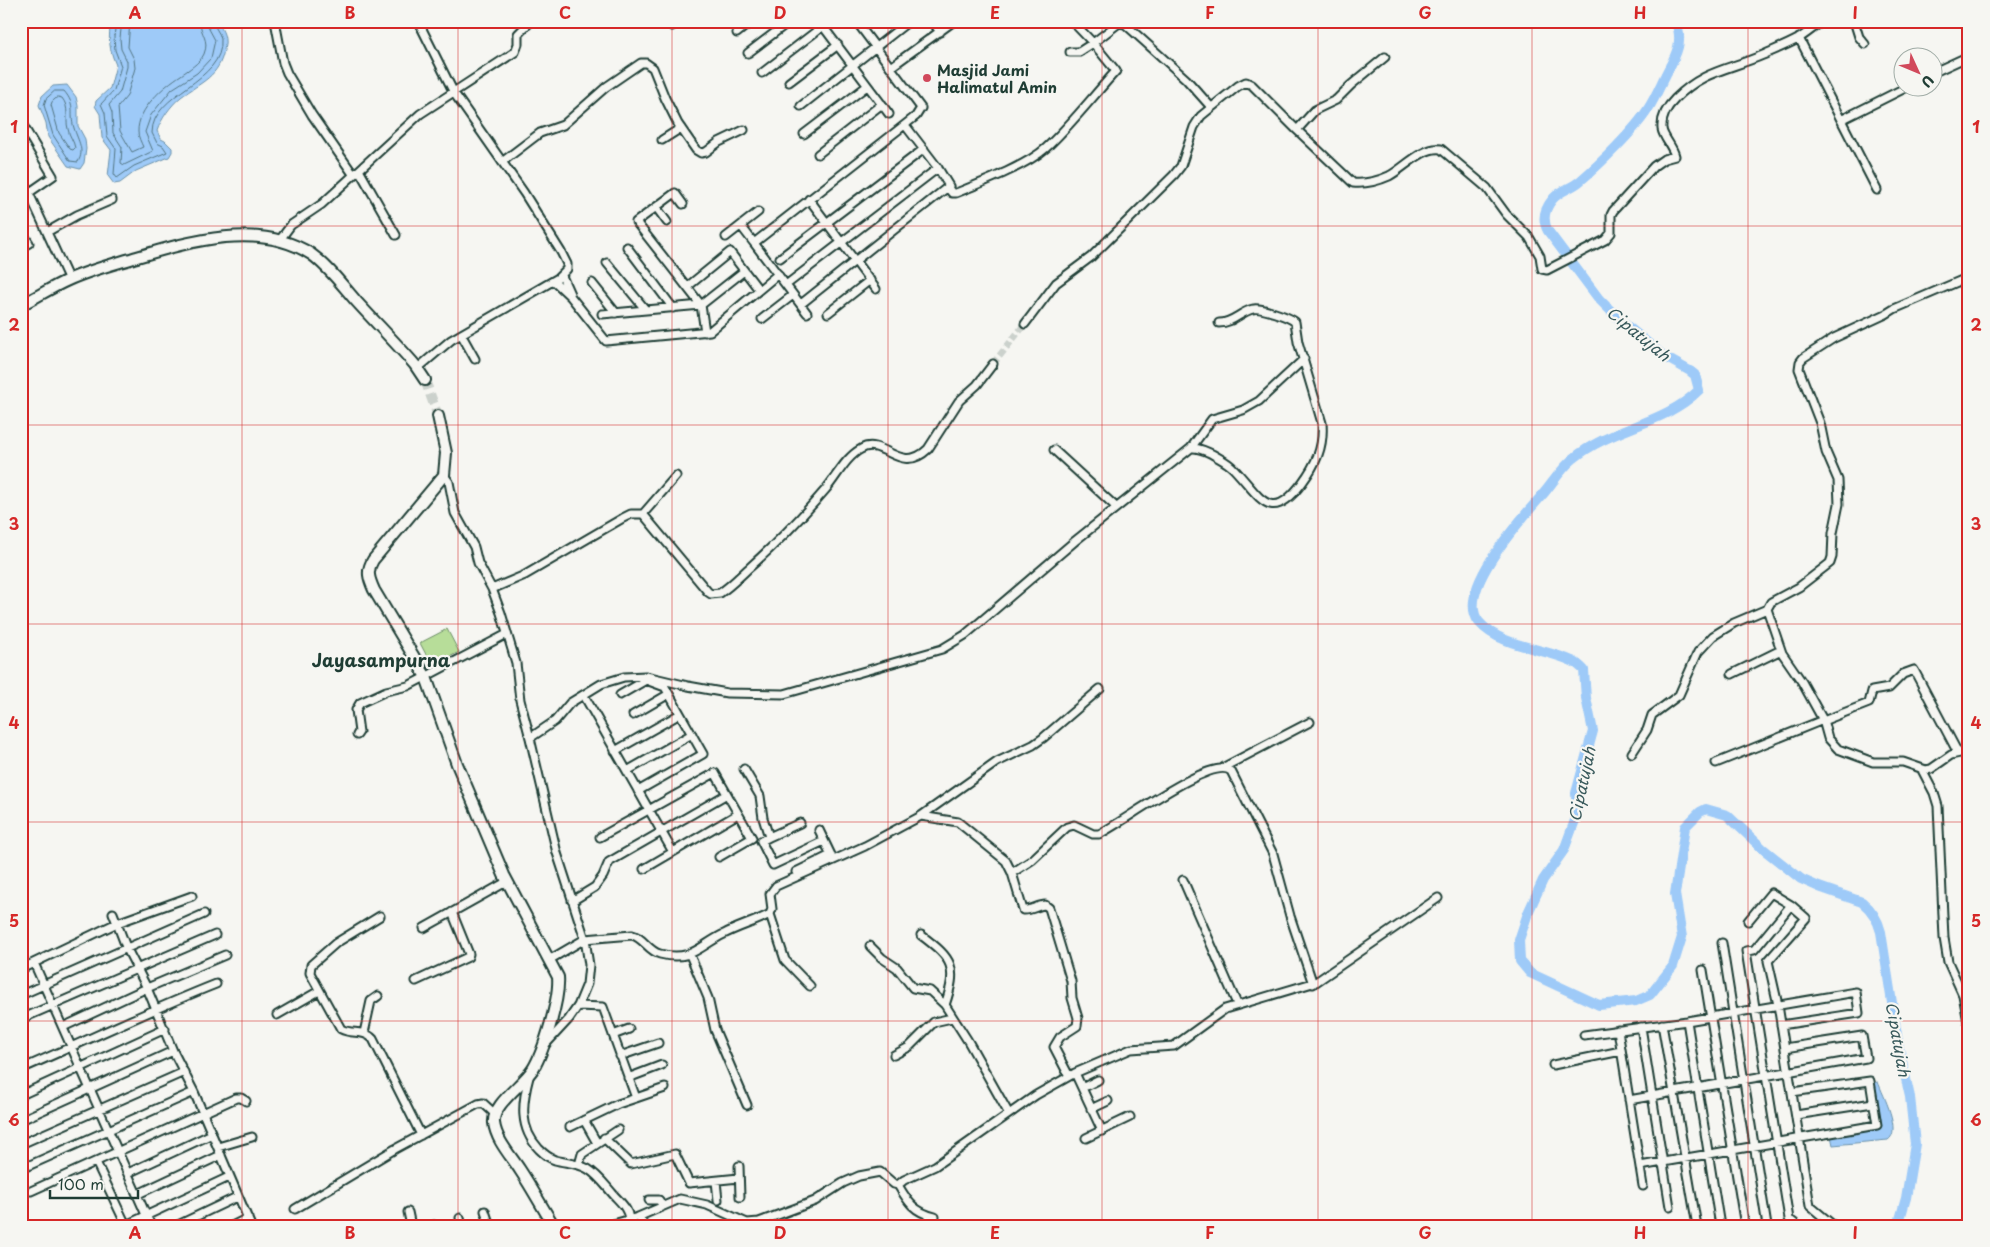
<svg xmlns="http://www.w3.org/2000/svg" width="1990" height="1247" font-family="'Playpen Sans',sans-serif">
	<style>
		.grass { fill: #b7dd99; stroke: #6b8d66 }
		.water { fill: #9ecaf8; stroke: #6b92aa }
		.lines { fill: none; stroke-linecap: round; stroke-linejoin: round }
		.shore { stroke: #527582; stroke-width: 1 }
		.river { stroke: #9ecaf8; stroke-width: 10 }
		.street-tunnel { stroke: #cbd1cc; stroke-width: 7; stroke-dasharray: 7 3.5; stroke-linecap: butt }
		.secondary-tunnel { stroke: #cbd1cc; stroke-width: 10; stroke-dasharray: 10 5; stroke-linecap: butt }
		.street-casing { stroke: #1f3d34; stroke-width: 11 }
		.secondary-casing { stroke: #1f3d34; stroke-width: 14 }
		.street { stroke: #f6f6f2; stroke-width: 7 }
		.secondary { stroke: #f6f6f2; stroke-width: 10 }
		.grid { fill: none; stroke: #d62828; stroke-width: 1; stroke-opacity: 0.55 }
		.poi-dot { fill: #d1495b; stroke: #f6f6f2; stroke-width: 2 }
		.labels { text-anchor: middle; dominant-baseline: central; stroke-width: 4.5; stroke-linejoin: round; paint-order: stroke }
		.poi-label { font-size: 15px; font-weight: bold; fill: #1f3d34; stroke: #f6f6f2; text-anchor: start }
		.water-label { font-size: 16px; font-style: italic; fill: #38595b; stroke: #f6f6f2 }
		.quarter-label { font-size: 18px; font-weight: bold; fill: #1f3d34; stroke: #f6f6f2 }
		.neatline { fill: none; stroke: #d62828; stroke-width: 2 }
		.grid-label { font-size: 16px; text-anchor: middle; font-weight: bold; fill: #d62828 }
	</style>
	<rect width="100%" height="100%" fill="#f6f6f2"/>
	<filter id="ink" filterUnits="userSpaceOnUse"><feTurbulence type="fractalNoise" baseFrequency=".02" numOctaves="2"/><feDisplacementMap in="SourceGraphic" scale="10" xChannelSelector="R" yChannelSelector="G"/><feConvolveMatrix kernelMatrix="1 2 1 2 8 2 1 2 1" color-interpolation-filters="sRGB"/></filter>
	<g filter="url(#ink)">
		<!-- grass -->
		<path class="grass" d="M 447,629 L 459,652 L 432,666 L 420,643 Z"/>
		<!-- water -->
		<path class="water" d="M 111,21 L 217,21 C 224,32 227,38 224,50 C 219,77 201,82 181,97 C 171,105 161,119 157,131 L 161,139 L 165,141 L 172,148 L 172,152 L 169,157 L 136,171 L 120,183 L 114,184 L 108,176 L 111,150 L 102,138 L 100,114 L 95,106 L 96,101 L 110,88 L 116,65 C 109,49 108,38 111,21 Z
			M 67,85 L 76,97 L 78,106 L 78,126 L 85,139 L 86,149 L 84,163 L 80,169 L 68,166 L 48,137 L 46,123 L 39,105 L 42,96 L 53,86 Z
			M 1878,1082 C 1883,1095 1902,1131 1888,1140 L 1833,1145 L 1831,1136 L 1880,1127 L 1873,1083 Z"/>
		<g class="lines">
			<!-- shore -->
			<path class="shore" d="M 116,21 L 114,37 L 115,50 L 121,66 L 114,90 L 101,104 L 105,113 L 107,136 L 116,149 L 114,174 L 117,178 L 134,166 L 167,152 L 163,146 L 157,143 L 152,133 C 152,92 225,82 221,39 C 220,32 214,28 213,21
				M 122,21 L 120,38 L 121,49 L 127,61 L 127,67 L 120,92 L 109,105 L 112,113 L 113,133 L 122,147 L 121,163 L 124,165 L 153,151 L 145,132 L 151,115 L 172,89 L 197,73 L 211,58 L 215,40 L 208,27 L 207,21
				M 130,21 L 128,47 L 134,59 L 135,68 L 127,96 L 118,107 L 120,131 L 132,152 L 143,147 C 141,142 138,137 138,132 C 137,109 164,86 181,75 C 188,70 200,63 204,54 C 210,39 200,35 200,21
				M 55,91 L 64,91 C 77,106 69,113 74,128 C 78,141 85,150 78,162 L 70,161 L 53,135 L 44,105 L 46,99 Z
				M 58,97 L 62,98 C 70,108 65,118 68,129 C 69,136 74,141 75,148 L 73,150 L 70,149 L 59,133 L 51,105 L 52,102 Z"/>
			<!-- river -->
			<path class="river" d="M 1675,21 C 1685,41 1675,57 1666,74 C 1660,86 1655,98 1648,109 C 1635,130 1600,164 1580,181 C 1571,189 1559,190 1552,200 C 1544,210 1542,220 1548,231 L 1599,299 L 1620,320 L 1665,357 L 1690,371 L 1695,375 L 1699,390 C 1664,425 1611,427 1573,459 C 1562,468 1553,482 1544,493 C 1524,516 1454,591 1479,622 C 1500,647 1545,648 1572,661 C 1577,663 1581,667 1584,670 L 1586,698 L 1593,731 L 1576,793 L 1577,815 L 1564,850 L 1543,880 L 1528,913 L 1519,940 L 1520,961 L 1530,973 L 1599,1005 L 1636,1001 L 1650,995 L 1673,966 L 1682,937 L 1675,894 L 1685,827 L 1700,812 L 1706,809 L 1727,815 L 1762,848 L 1801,879 L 1819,887 L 1862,902 C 1872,910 1878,920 1881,932 L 1899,1048 L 1910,1097 L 1915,1144 L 1906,1198 L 1898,1226"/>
			<!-- street-tunnel -->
			<path class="street-tunnel" d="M 993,364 L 1025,324"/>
			<!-- secondary-tunnel -->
			<path class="secondary-tunnel" d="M 425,380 L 438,416"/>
			<defs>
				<path id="street" d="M 275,21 L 283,63 L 287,73 L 312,115 L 353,174
					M 819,21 L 889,114
					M 932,21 L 940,32
					M 1072,21 L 1093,43 L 1119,23 L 1125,24 L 1186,79 L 1211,107
					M 1854,21 L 1859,37 L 1865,44
					M 672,26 L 678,21
					M 737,33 L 752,21
					M 1799,38 L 1877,190
					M 748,53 L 790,21
					M 891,67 L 954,21
					M 762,73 L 823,26
					M 1932,73 L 1969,56
					M 789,82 L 838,45
					M 801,106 L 909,21
					M 1841,120 L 1905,88
					M 21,122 L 53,176 L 30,192
					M 1297,130 L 1353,183 C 1365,184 1378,181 1389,176 C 1403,169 1423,146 1441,149 L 1487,188 L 1506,214 L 1529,237 L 1540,256 L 1542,269 L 1547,270 L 1605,240 L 1611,233 L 1611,215 L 1613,211 L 1654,166 L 1664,159 L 1675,156 C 1673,147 1663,137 1662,129 C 1661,117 1667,107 1675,99 C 1704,70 1728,70 1763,55 C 1774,50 1787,45 1798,39 C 1806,34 1814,27 1823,21
					M 804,134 L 867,86
					M 662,140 L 681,128
					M 818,154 L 882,104
					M 502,162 L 540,133 L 563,125 L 606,87 L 641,63 L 646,63 L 653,68 L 665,98 L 678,124 L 696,150 L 701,153 L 706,152 L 719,142 L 744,130
					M 359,170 L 396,235
					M 21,176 L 69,280
					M 948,188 L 952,193 L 956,193 C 981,183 1026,166 1046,148 C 1071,125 1093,96 1116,71 L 1093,43 L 1079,52 L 1070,52
					M 809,199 L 876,289
					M 683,204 L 675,193 L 636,222 L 687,287 L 730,252 L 759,290
					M 656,207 L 667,222
					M 741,226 L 754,243
					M 21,231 L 29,243 L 21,247
					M 47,232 L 77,215 L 112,200
					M 726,237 L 758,212
					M 279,241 L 291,225 L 322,204 L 420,114 L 515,52 L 518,44 L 518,34 L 531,21
					M 627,247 L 673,308
					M 780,258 L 924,149
					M 607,263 L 645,309
					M 562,276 L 570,294
					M 1969,277 L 1894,309 L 1886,314 L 1834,338 L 1803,358 L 1800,362 L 1799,369 L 1820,423 L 1826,452 L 1838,480 L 1839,504 L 1833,533 L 1832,557 L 1830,563 L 1799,587 L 1771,602 L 1767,609 L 1782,653 L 1802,682 L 1823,720 L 1828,738 L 1838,749 L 1873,762 L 1903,762 L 1926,770 L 1931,769 L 1951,755 L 1969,751
					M 554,281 L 571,297 L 606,341 L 710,331 L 778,274
					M 592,283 L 616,313
					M 786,285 L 938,168
					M 687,287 L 701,305 L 705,332
					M 801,304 L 949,186 L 938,168 L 905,125
					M 807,313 L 754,243 L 916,116 L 921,108 L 856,21
					M 828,313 L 870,280
					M 602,314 L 701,305 L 744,271
					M 762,319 L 793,295
					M 1025,324 L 1056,283 L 1091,257 L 1174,175 L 1181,166 L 1194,127 L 1201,116 L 1238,86 L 1246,82 L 1252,85 L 1297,130 L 1315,110 L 1336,100 L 1351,85 L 1385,57
					M 461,334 L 475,359
					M 418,368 L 451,340 L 558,278 L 567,269 L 567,264 L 561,252 L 524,193 L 454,93 L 418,21
					M 1191,448 L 1212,419 L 1243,410 L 1259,401 L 1304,359
					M 1054,450 L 1116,507
					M 444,475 L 449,482 L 455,513 L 474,547 L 478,563 L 492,589 L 501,613 L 516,663 L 520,700 L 530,738
					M 643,514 L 676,476
					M 492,589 L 525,575 L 623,518 L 631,514 L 643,514 L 708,592 L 711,594 L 720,593 C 731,586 740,576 749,568 C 777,543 802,517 826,489 C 837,476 846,457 861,449 C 883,436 900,476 928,449 L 959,401 L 977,385 L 993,364
					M 1732,674 L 1781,650
					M 620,695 L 646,680 L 665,687 L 703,754 L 638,791
					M 586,699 L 673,852
					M 633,715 L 669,694
					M 1823,721 L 1869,703 L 1872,691 L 1889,688 L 1903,674 L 1914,670 L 1958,753
					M 357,735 L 359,732 L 356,710 L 360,703 L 386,691 L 408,686 L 507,634
					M 615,751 L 680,714
					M 1632,753 L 1647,730 L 1652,715 L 1679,695 L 1698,652 L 1713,636 L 1734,623 L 1767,609
					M 1716,763 L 1823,720
					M 1224,767 L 1310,722
					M 744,769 L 760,796 L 763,818 L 769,837 L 761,841 L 773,865 L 824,841
					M 1922,770 L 1934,793 L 1938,806 L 1944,938 L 1948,962 L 1963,995 L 1968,1022
					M 627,771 L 692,734
					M 921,816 L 958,822 L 1006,861 L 1012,873 L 1023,910 C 1031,911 1038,905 1045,905 L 1049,908 L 1071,981 L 1072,998 L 1078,1018 L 1077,1026 L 1060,1037 L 1054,1047 L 1069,1076
					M 600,837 L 715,773 L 752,838 L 719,857
					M 769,837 L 800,823
					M 644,869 L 738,814
					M 796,872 L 831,855 L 819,830
					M 1012,873 L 1032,860 L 1067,827 L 1074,825 L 1093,834 L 1099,834 C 1121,824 1212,755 1231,771 L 1273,854 L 1290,916 L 1313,984
					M 1183,880 L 1237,1004
					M 572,901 L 595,887 L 603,876 L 609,862 L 727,794
					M 113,913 L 126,947 L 147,988 L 173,1051 L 194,1092 L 251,1226
					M 770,914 L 785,960 L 810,986
					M 380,916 L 336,943 L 311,965 L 310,973 L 341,1029 C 352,1035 364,1029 373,1039 L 421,1135
					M 1748,921 L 1771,893 L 1791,905
					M 424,928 L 508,881
					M 921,935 C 953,959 958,967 945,1005
					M 1722,943 L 1767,1226
					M 870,946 L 882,958 L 897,968 L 913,988 L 930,991 L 945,1005 L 968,1041 L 1009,1114
					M 690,955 L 708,998 L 715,1030 L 747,1105
					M 549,960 L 585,939 L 632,935 C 643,937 648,951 660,954 C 692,962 699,946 724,934 C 739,926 755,922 770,914 L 772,909 L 770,894 L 776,886 L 865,846 L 921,816 L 997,762 L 1033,745 L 1043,738 L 1100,689
					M 34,963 L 151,1226
					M 21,969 L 117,923 L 192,896
					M 1703,970 L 1745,1226
					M 416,981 L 468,957 L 469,954 L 452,912
					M 21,995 L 204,914
					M 578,1006 L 603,1007 L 636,1098 L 665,1088
					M 277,1015 L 319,991
					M 21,1019 L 215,935
					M 1687,1021 L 1720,1226
					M 1662,1024 L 1697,1226
					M 63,1027 L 147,988 L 225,955
					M 1641,1027 L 1670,1207
					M 1618,1030 L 1643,1186
					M 364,1033 L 371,1001 L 378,996
					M 613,1035 L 629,1029
					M 1584,1035 L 1687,1021 L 1856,992 L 1859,1013 L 1781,1025
					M 545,1045 L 569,1019 L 578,1006 L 587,984 L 589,965 L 585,939 L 557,853 L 530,738 L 555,721 L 570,703 L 601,684 L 624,677 L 646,676 L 688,686 L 727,693 L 784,694 L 942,649 L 965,635 L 1075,541 L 1191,448 C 1199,447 1205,451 1212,454 C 1220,459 1228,462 1234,469 C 1260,496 1270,526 1302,483 C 1316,464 1324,447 1322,423 L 1298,342 L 1295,322 C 1290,317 1260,307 1253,309 C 1240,312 1233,323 1219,323
					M 894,1055 L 909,1047 L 934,1022 L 952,1018
					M 620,1056 L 658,1043
					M 1553,1065 L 1621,1051
					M 21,1069 C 86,1041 150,1010 216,984
					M 1075,1073 L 1102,1131
					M 529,1077 C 522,1103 519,1128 539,1149 C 544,1154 549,1158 555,1160 C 566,1163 578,1163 588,1169 C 598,1175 605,1185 613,1194 C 620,1202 628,1208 629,1219
					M 628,1078 L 662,1065
					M 1082,1088 L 1098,1080
					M 21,1095 L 165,1029
					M 1629,1100 L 1866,1058 L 1862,1036 L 1785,1048
					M 1091,1109 L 1108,1101
					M 1796,1115 L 1873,1103
					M 21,1120 L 173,1051
					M 584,1120 L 597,1143
					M 570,1127 L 618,1104 L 636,1098
					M 604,1138 L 631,1164 L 675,1154 L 689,1183 L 739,1178
					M 1086,1138 L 1130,1117
					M 21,1144 L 184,1072
					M 218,1147 L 252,1137
					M 96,1162 L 126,1225
					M 579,1165 L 582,1154 L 618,1130
					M 739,1166 L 740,1197
					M 1640,1166 L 1877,1125 L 1870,1081 L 1792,1092
					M 21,1169 L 194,1092
					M 128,1173 L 212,1134
					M 716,1181 L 718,1200
					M 898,1185 L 904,1180 L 935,1166 L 1036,1095 L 1075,1073 L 1131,1049 L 1174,1046 L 1225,1009 L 1316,982 L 1438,898
					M 31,1191 L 236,1098 L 241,1098 L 246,1101
					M 138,1194 L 221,1155
					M 649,1200 L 659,1200 L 662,1205
					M 295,1209 L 395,1149 L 478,1104 L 483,1103 L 495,1114
					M 485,1211 L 490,1226
					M 408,1212 L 411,1226
					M 638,1217 L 645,1226
					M 460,1218 L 462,1226
					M 434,1225 L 434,1226
					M 124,1226 L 229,1177
					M 176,1226 L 237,1197
					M 232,1226 L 248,1218
					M 606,1226 L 638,1217 L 680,1199 L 707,1205 L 747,1223 L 759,1222 L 815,1201 L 843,1183 L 859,1176 L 880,1172 L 894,1184 L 898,1185 C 908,1202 914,1212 935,1217
					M 1798,1226 L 1789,1219 L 1746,951 L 1754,950 L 1791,905 L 1806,918 L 1768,961 L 1778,1005 L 1810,1206 L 1834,1226"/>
				<path id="secondary" d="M 21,305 C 37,297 52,287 68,280 C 90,270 114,264 137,257 C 191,241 259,221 311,254 C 328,266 342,285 356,301 C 375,322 396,343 415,365 L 425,380
					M 438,416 L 446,453 L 444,475 L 373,560 C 366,571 369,579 374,590 L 426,677 L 457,764 L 504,875 L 558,977 C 560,998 544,1051 533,1069 C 523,1085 492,1104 494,1123 C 496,1140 511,1156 520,1170 C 532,1188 542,1207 554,1226"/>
			</defs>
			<!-- street casing -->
			<use href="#street" class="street-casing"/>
			<!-- secondary casing -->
			<use href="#secondary" class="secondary-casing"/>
			<!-- street -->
			<use href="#street" class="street"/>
			<!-- secondary -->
			<use href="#secondary" class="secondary"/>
		</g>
	</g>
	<!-- grid -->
	<path class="grid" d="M 242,21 L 242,1226M 458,21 L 458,1226M 672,21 L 672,1226M 888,21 L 888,1226M 1102,21 L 1102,1226M 1318,21 L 1318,1226M 1532,21 L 1532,1226M 1748,21 L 1748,1226M 21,226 L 1969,226M 21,425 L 1969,425M 21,624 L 1969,624M 21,822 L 1969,822M 21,1021 L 1969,1021"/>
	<!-- markers -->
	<circle class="poi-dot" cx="927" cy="78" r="5"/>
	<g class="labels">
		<!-- poi labels -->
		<g class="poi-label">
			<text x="937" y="69">Masjid Jami<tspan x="937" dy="17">Halimatul Amin</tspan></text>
		</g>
		<!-- water labels -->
		<g class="water-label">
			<text transform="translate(1639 333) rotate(39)">Cipatujah</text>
			<text transform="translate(1581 784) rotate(-78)">Cipatujah</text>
			<text transform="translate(1899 1039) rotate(80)">Cipatujah</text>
		</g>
		<!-- quarter labels -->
		<g class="quarter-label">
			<text x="381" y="659">Jayasampurna</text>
		</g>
	</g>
	<!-- margin -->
	<rect width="1990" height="1247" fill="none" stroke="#f6f6f2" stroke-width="55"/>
	<!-- north arrow -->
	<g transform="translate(1918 72) rotate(134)"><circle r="24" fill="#f6f6f2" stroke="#a0aca6"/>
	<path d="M0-4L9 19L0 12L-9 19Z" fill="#d1495b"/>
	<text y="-8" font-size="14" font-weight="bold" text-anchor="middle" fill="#1f3d34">U</text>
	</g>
	<!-- scale -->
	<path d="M50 1190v8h88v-8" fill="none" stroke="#1f3d34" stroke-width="2.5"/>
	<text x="58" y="1190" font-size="15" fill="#1f3d34" stroke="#f6f6f2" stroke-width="4" paint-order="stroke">100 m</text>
	<rect x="28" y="28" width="1934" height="1192" class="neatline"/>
	<g class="grid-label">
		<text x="135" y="19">A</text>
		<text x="350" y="19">B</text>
		<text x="565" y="19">C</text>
		<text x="780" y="19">D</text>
		<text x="995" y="19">E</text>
		<text x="1210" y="19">F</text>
		<text x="1425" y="19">G</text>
		<text x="1640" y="19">H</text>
		<text x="1855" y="19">I</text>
		<text x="14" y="133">1</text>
		<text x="1976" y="133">1</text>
		<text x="14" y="331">2</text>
		<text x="1976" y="331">2</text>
		<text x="14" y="530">3</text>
		<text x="1976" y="530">3</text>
		<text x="14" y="729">4</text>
		<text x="1976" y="729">4</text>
		<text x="14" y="927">5</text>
		<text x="1976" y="927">5</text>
		<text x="14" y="1126">6</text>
		<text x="1976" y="1126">6</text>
		<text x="135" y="1239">A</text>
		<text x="350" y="1239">B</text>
		<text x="565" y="1239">C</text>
		<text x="780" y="1239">D</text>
		<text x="995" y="1239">E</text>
		<text x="1210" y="1239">F</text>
		<text x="1425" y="1239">G</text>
		<text x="1640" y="1239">H</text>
		<text x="1855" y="1239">I</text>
	</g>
</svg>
